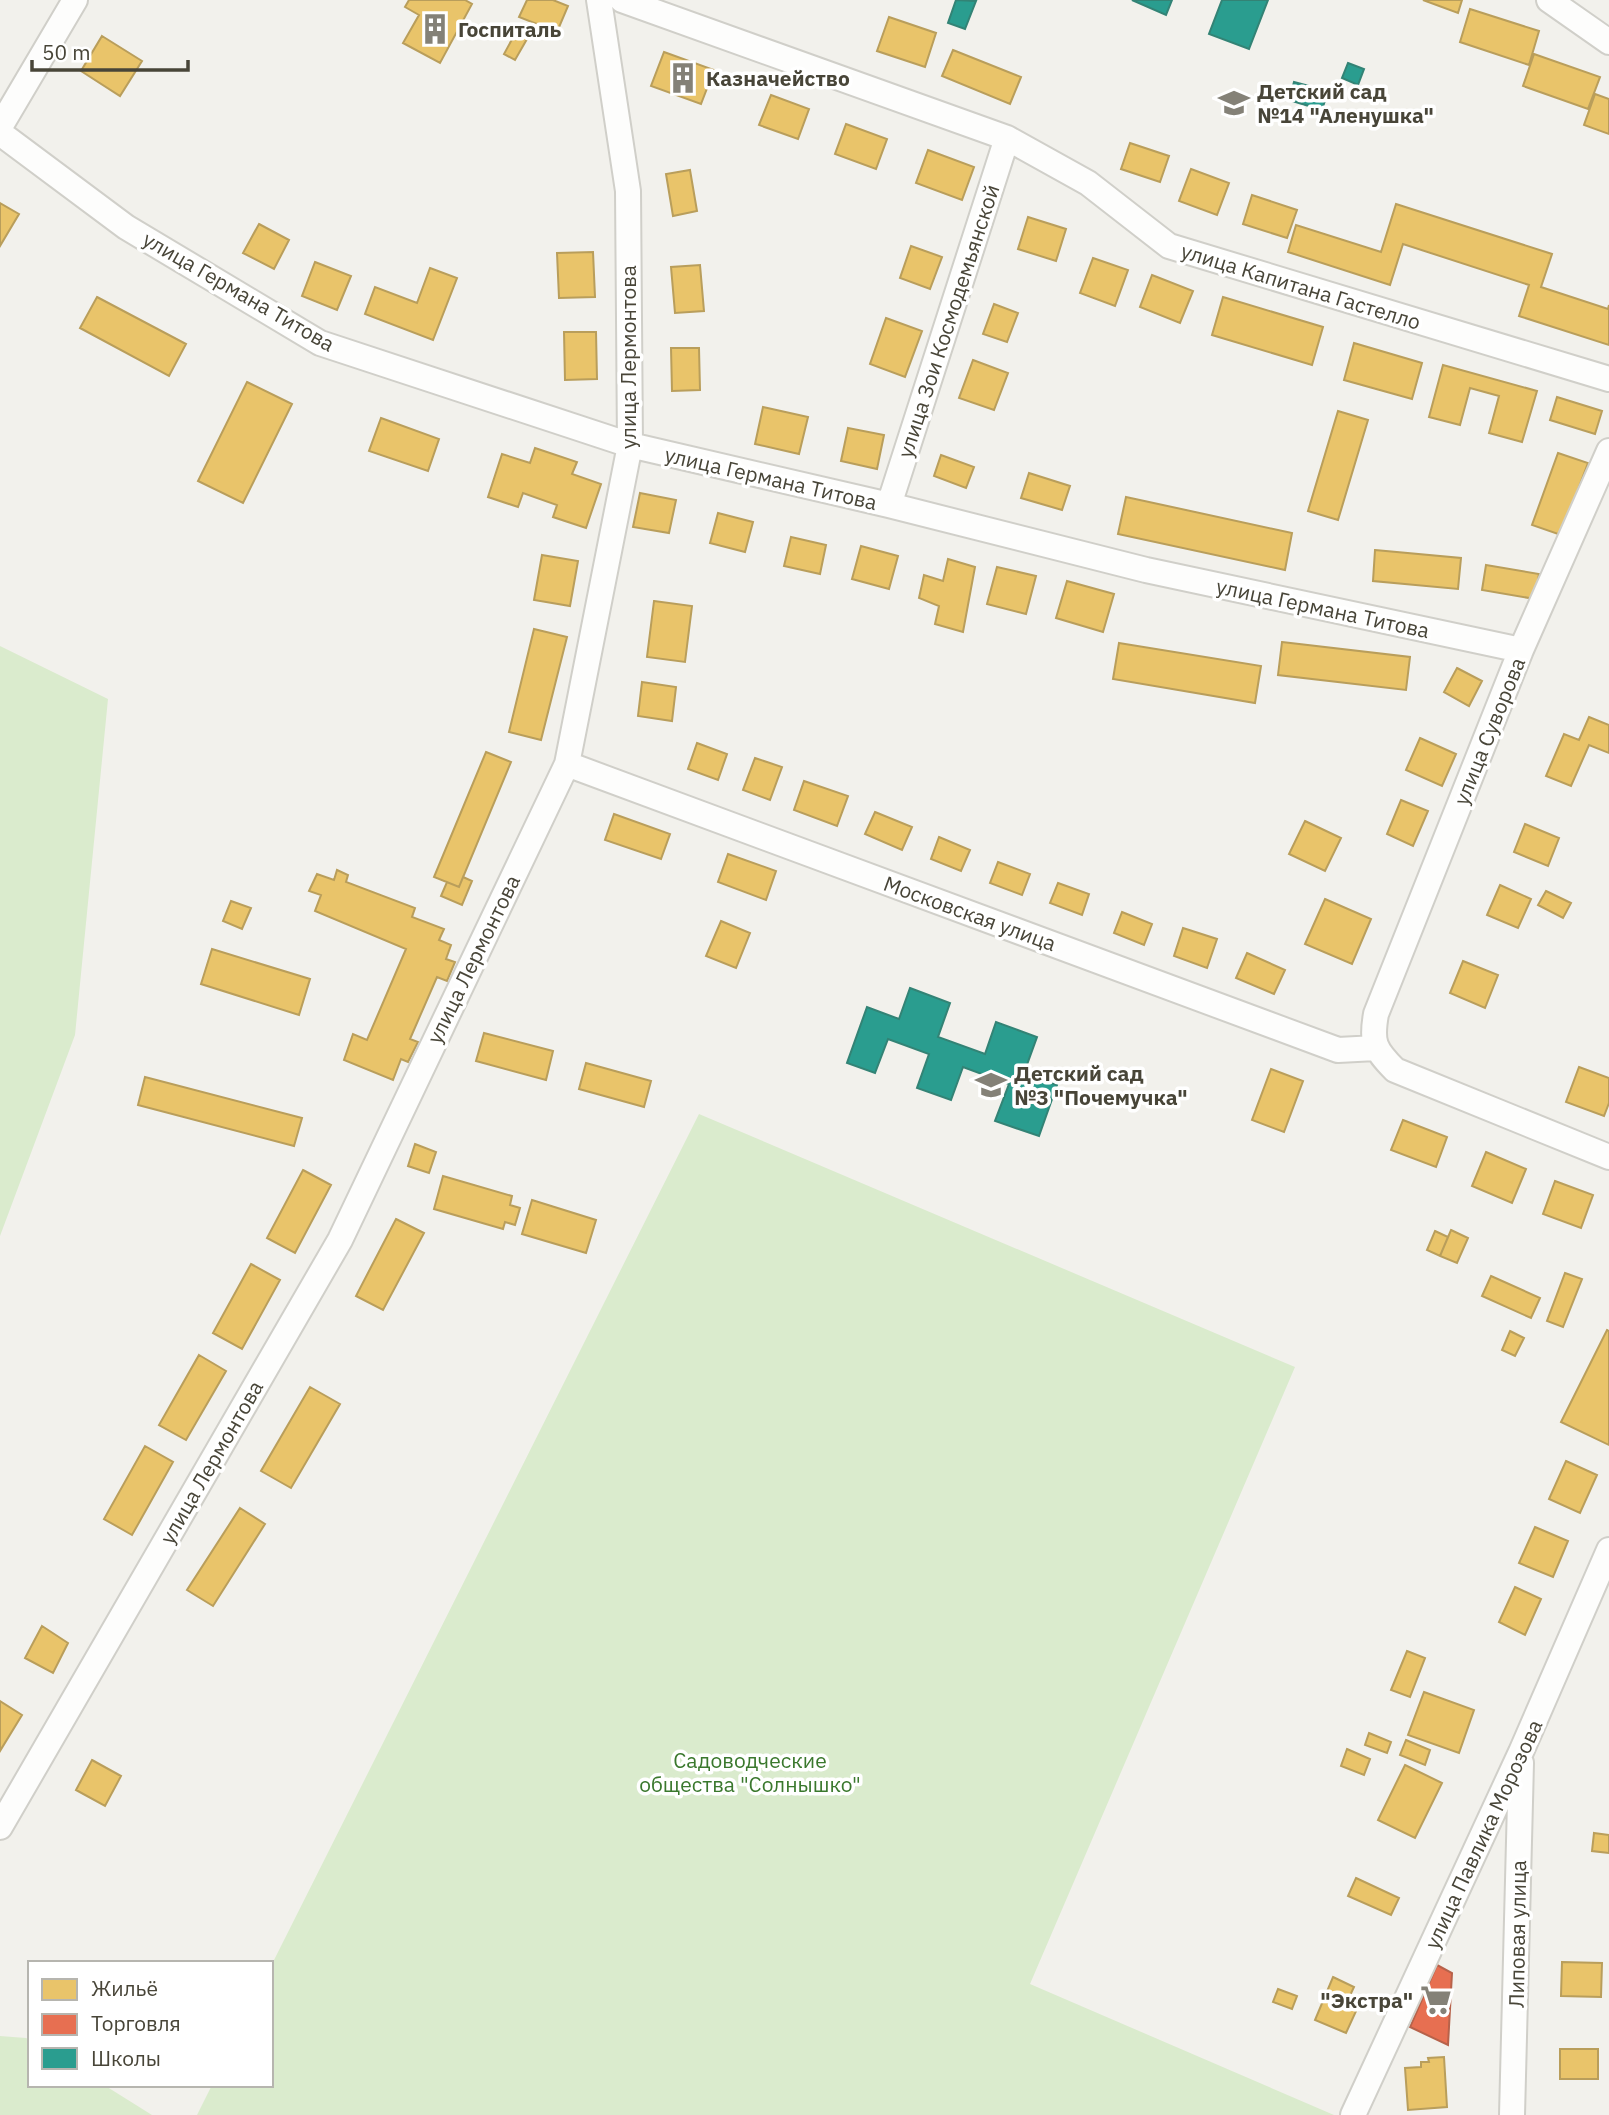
<svg xmlns="http://www.w3.org/2000/svg" width="1609" height="2115" font-family="'IBM Plex Sans',sans-serif">
	<style>
		.green { fill: #daebcd }
		.homes { fill: #e9c46a; stroke: #b99e5b; stroke-width: 2 }
		.shops { fill: #e76f51; stroke: #b7624a; stroke-width: 2 }
		.schools { fill: #2a9d8f; stroke: #338375; stroke-width: 2 }
		.lines { fill: none; stroke-linecap: round; stroke-linejoin: round }
		.minor-casing { stroke: #d0cfc9; stroke-width: 28 }
		.minor { stroke: #fdfdfc; stroke-width: 24 }
		.labels { text-anchor: middle; dominant-baseline: central; stroke-width: 7; stroke-linejoin: round; paint-order: stroke }
		.poi-label { font-size: 21px; font-weight: bold; fill: #484538; stroke: #fff; text-anchor: start }
		.street-label { font-size: 21px; fill: #484538; stroke: #fff }
		.park-label { font-size: 21px; fill: #3a782d; stroke: #fff }
	</style>
	<rect width="100%" height="100%" fill="#f2f1ec"/>
	<!-- green -->
	<path class="green" d="M 0,646 L 108,699 L 75,1035 L 0,1236 Z
		M 699,1114 L 1295,1367 L 1030,1984 L 1334,2115 L 197,2115 L 212,2085 L 271,2085 L 271,1966 Z
		M 0,2036 L 26,2038 L 30,2040 L 30,2085 L 104,2085 L 152,2115 L 0,2115 Z"/>
	<!-- homes -->
	<path class="homes" d="M 409,0 L 465,0 L 472,4 L 440,63 L 403,43 L 419,15 L 405,7 Z
		M 527,0 L 553,0 L 568,6 L 557,32 L 519,17 Z
		M 1423,0 L 1462,0 L 1458,13 Z
		M 1470,9 L 1539,31 L 1529,65 L 1460,42 Z
		M 889,17 L 936,33 L 925,67 L 877,51 Z
		M 516,32 L 527,39 L 515,60 L 504,54 Z
		M 102,36 L 142,61 L 120,96 L 81,71 Z
		M 953,50 L 1021,77 L 1010,104 L 942,76 Z
		M 664,52 L 714,70 L 701,104 L 651,86 Z
		M 1534,54 L 1600,77 L 1588,109 L 1523,86 Z
		M 1595,94 L 1609,99 L 1609,134 L 1584,125 Z
		M 771,95 L 809,109 L 798,139 L 759,125 Z
		M 846,124 L 887,139 L 876,169 L 835,154 Z
		M 1130,143 L 1169,156 L 1160,182 L 1121,169 Z
		M 928,150 L 974,167 L 962,200 L 916,183 Z
		M 1191,169 L 1229,183 L 1217,215 L 1179,201 Z
		M 690,170 L 697,211 L 673,216 L 666,174 Z
		M 1252,195 L 1297,210 L 1287,238 L 1243,224 Z
		M 0,203 L 19,214 L 0,246 Z
		M 1396,204 L 1552,254 L 1541,287 L 1608,309 L 1609,305 L 1609,345 L 1519,316 L 1529,285 L 1403,244 L 1390,285 L 1288,252 L 1296,225 L 1381,252 Z
		M 1028,217 L 1066,229 L 1056,261 L 1018,249 Z
		M 259,224 L 289,240 L 274,269 L 243,253 Z
		M 911,246 L 942,257 L 930,289 L 900,278 Z
		M 593,252 L 595,297 L 559,298 L 557,253 Z
		M 1093,258 L 1128,270 L 1115,306 L 1080,293 Z
		M 315,262 L 351,276 L 337,310 L 302,296 Z
		M 700,265 L 704,311 L 675,313 L 671,267 Z
		M 430,268 L 457,278 L 433,340 L 365,314 L 375,287 L 417,303 Z
		M 1152,275 L 1193,291 L 1180,323 L 1140,307 Z
		M 97,297 L 186,344 L 169,376 L 80,328 Z
		M 1223,297 L 1323,327 L 1312,365 L 1212,335 Z
		M 994,304 L 1018,313 L 1007,342 L 983,334 Z
		M 886,318 L 922,331 L 905,377 L 870,364 Z
		M 564,332 L 596,332 L 597,379 L 565,380 Z
		M 1354,343 L 1422,363 L 1412,399 L 1344,380 Z
		M 671,348 L 699,348 L 700,390 L 672,391 Z
		M 973,360 L 1008,373 L 994,410 L 959,398 Z
		M 1443,365 L 1537,391 L 1522,442 L 1489,433 L 1499,396 L 1470,388 L 1460,425 L 1429,417 Z
		M 247,382 L 292,404 L 243,503 L 198,481 Z
		M 1557,397 L 1602,411 L 1595,434 L 1550,420 Z
		M 763,407 L 808,417 L 799,454 L 755,444 Z
		M 1338,411 L 1368,420 L 1338,520 L 1308,511 Z
		M 381,418 L 439,439 L 428,471 L 369,451 Z
		M 848,428 L 884,435 L 877,469 L 841,461 Z
		M 535,448 L 577,462 L 572,474 L 601,484 L 586,528 L 553,517 L 557,505 L 523,493 L 518,507 L 488,497 L 502,454 L 530,463 Z
		M 1558,453 L 1588,463 L 1561,535 L 1532,525 Z
		M 941,455 L 974,467 L 966,488 L 934,476 Z
		M 1029,473 L 1070,486 L 1062,510 L 1021,498 Z
		M 640,493 L 676,500 L 669,533 L 633,527 Z
		M 1126,497 L 1292,533 L 1285,570 L 1118,534 Z
		M 718,513 L 753,522 L 745,552 L 710,543 Z
		M 791,537 L 826,545 L 820,574 L 784,566 Z
		M 861,546 L 898,556 L 889,589 L 852,579 Z
		M 1375,550 L 1461,558 L 1458,589 L 1373,581 Z
		M 542,555 L 578,561 L 570,606 L 534,600 Z
		M 948,559 L 975,567 L 963,632 L 935,624 L 939,606 L 919,598 L 924,575 L 943,581 Z
		M 1486,565 L 1539,574 L 1535,599 L 1482,590 Z
		M 997,567 L 1036,576 L 1026,614 L 987,604 Z
		M 1067,581 L 1114,594 L 1103,632 L 1056,618 Z
		M 654,601 L 692,606 L 685,662 L 647,657 Z
		M 534,629 L 567,637 L 541,740 L 509,732 Z
		M 1282,642 L 1410,657 L 1406,690 L 1278,675 Z
		M 1119,643 L 1261,666 L 1255,703 L 1113,679 Z
		M 1457,668 L 1482,681 L 1469,706 L 1444,692 Z
		M 642,682 L 676,687 L 672,721 L 638,716 Z
		M 1589,717 L 1609,725 L 1609,753 L 1589,745 L 1571,786 L 1546,776 L 1564,734 L 1579,740 Z
		M 1420,738 L 1456,754 L 1442,786 L 1406,770 Z
		M 697,743 L 727,754 L 718,780 L 688,769 Z
		M 486,752 L 511,762 L 459,887 L 434,877 Z
		M 755,758 L 782,767 L 770,800 L 743,790 Z
		M 804,781 L 848,796 L 837,826 L 794,810 Z
		M 1401,800 L 1428,811 L 1413,846 L 1387,834 Z
		M 875,812 L 912,827 L 902,850 L 865,834 Z
		M 614,814 L 670,834 L 661,859 L 605,840 Z
		M 1305,821 L 1341,838 L 1325,871 L 1289,854 Z
		M 1525,824 L 1559,838 L 1548,866 L 1514,852 Z
		M 939,837 L 970,850 L 961,871 L 931,859 Z
		M 728,854 L 776,871 L 766,900 L 718,882 Z
		M 998,862 L 1030,874 L 1022,895 L 990,883 Z
		M 337,870 L 348,875 L 346,882 L 415,908 L 412,917 L 444,929 L 439,940 L 451,945 L 446,959 L 455,962 L 447,981 L 437,977 L 410,1039 L 418,1042 L 408,1062 L 401,1059 L 393,1080 L 344,1060 L 353,1034 L 367,1040 L 406,949 L 315,911 L 321,895 L 309,891 L 317,874 L 334,880 Z
		M 463,877 L 472,881 L 462,905 L 441,896 L 447,882 L 459,887 Z
		M 1058,883 L 1089,894 L 1082,915 L 1050,903 Z
		M 1500,885 L 1531,899 L 1518,928 L 1487,915 Z
		M 1546,891 L 1571,903 L 1563,918 L 1538,905 Z
		M 1325,899 L 1371,919 L 1352,964 L 1305,944 Z
		M 231,901 L 251,908 L 242,929 L 223,921 Z
		M 1122,912 L 1152,924 L 1144,945 L 1114,933 Z
		M 721,921 L 750,933 L 736,968 L 706,956 Z
		M 1183,928 L 1217,939 L 1207,968 L 1174,956 Z
		M 212,949 L 310,979 L 299,1015 L 201,984 Z
		M 1247,953 L 1285,970 L 1274,994 L 1236,978 Z
		M 1463,961 L 1498,975 L 1485,1008 L 1450,993 Z
		M 484,1033 L 553,1051 L 546,1080 L 476,1061 Z
		M 586,1063 L 651,1081 L 644,1107 L 579,1089 Z
		M 1579,1067 L 1609,1078 L 1609,1103 L 1604,1116 L 1566,1102 Z
		M 1271,1069 L 1303,1081 L 1284,1132 L 1252,1120 Z
		M 145,1077 L 302,1118 L 294,1146 L 138,1105 Z
		M 1403,1120 L 1447,1137 L 1436,1167 L 1391,1150 Z
		M 415,1144 L 436,1152 L 429,1173 L 408,1166 Z
		M 1486,1152 L 1526,1169 L 1512,1203 L 1472,1186 Z
		M 303,1170 L 331,1185 L 295,1253 L 267,1238 Z
		M 443,1176 L 512,1196 L 510,1205 L 520,1208 L 515,1225 L 505,1222 L 503,1229 L 434,1209 Z
		M 1555,1181 L 1593,1195 L 1581,1228 L 1543,1214 Z
		M 532,1200 L 596,1220 L 586,1253 L 522,1234 Z
		M 396,1219 L 424,1233 L 383,1310 L 356,1296 Z
		M 1451,1230 L 1468,1238 L 1457,1263 L 1440,1256 Z
		M 1435,1231 L 1448,1237 L 1440,1256 L 1427,1250 Z
		M 251,1264 L 280,1280 L 242,1349 L 213,1333 Z
		M 1565,1273 L 1582,1279 L 1563,1327 L 1547,1321 Z
		M 1491,1276 L 1540,1298 L 1531,1318 L 1482,1296 Z
		M 1607,1330 L 1609,1331 L 1609,1445 L 1561,1422 Z
		M 1510,1331 L 1524,1338 L 1515,1356 L 1502,1350 Z
		M 199,1355 L 226,1371 L 186,1440 L 159,1425 Z
		M 310,1387 L 340,1404 L 291,1488 L 261,1471 Z
		M 145,1446 L 173,1462 L 132,1535 L 104,1519 Z
		M 1566,1461 L 1597,1475 L 1580,1513 L 1549,1499 Z
		M 240,1508 L 265,1524 L 213,1606 L 187,1590 Z
		M 1535,1527 L 1568,1541 L 1553,1577 L 1519,1563 Z
		M 1515,1587 L 1541,1599 L 1525,1635 L 1499,1622 Z
		M 42,1626 L 68,1643 L 53,1673 L 25,1658 Z
		M 1407,1651 L 1425,1658 L 1410,1697 L 1391,1690 Z
		M 1424,1692 L 1474,1710 L 1459,1753 L 1408,1735 Z
		M 0,1701 L 22,1715 L 0,1751 Z
		M 1369,1733 L 1391,1742 L 1387,1753 L 1365,1745 Z
		M 1406,1740 L 1430,1750 L 1425,1765 L 1400,1755 Z
		M 1347,1749 L 1370,1759 L 1364,1775 L 1341,1766 Z
		M 92,1760 L 121,1776 L 105,1806 L 76,1790 Z
		M 1405,1765 L 1442,1783 L 1415,1838 L 1378,1820 Z
		M 1594,1833 L 1609,1835 L 1609,1853 L 1592,1851 Z
		M 1356,1878 L 1399,1898 L 1391,1915 L 1348,1896 Z
		M 1562,1962 L 1602,1963 L 1601,1997 L 1561,1996 Z
		M 1333,1977 L 1354,1987 L 1346,2004 L 1357,2009 L 1346,2033 L 1315,2020 Z
		M 1278,1989 L 1297,1996 L 1292,2009 L 1273,2002 Z
		M 1560,2049 L 1598,2049 L 1598,2079 L 1560,2079 Z
		M 1444,2057 L 1447,2107 L 1408,2110 L 1405,2068 L 1421,2067 L 1421,2062 L 1429,2062 L 1428,2058 Z"/>
	<!-- shops -->
	<path class="shops" d="M 1437,1965 L 1452,1973 L 1448,2045 L 1410,2027 Z"/>
	<!-- schools -->
	<path class="schools" d="M 956,0 L 976,1 L 965,29 L 948,23 Z
		M 1132,0 L 1172,0 L 1166,15 Z
		M 1222,0 L 1268,0 L 1249,49 L 1209,34 Z
		M 1348,63 L 1364,69 L 1358,85 L 1342,78 Z
		M 1294,82 L 1328,91 L 1322,110 L 1289,100 Z
		M 910,988 L 950,1003 L 938,1037 L 985,1054 L 996,1022 L 1037,1037 L 1024,1073 L 1057,1085 L 1039,1136 L 995,1121 L 1009,1084 L 963,1067 L 951,1100 L 917,1088 L 929,1054 L 888,1039 L 875,1073 L 847,1063 L 867,1007 L 899,1019 Z"/>
	<g class="lines">
		<defs>
			<path id="minor" d="M 622,0 L 1007,138 L 1088,183 L 1169,246 L 1609,379
				M 1549,0 L 1609,42
				M 0,127 L 75,0
				M 0,133 L 126,227 L 320,343 L 630,445 L 889,505 L 1146,570 L 1521,650
				M 1609,451 L 1521,650 L 1376,1014 C 1371,1042 1374,1049 1395,1070 L 1609,1157
				M 889,505 L 1007,138
				M 567,764 L 1338,1050 L 1376,1048
				M 0,1827 L 340,1240 L 567,764 L 630,445 L 628,191 L 599,0
				M 1353,2115 L 1521,1752 L 1609,1550
				M 1512,2115 L 1521,1763"/>
		</defs>
		<!-- minor casing -->
		<use href="#minor" class="minor-casing"/>
		<!-- minor -->
		<use href="#minor" class="minor"/>
	</g>
	<!-- icons -->
	<defs>
		<symbol id="building-bare" viewBox="-9 -9 18 18"><path d="M-4-6H4V6H1V3H-1V6H-4ZM-2.5-4.3h1.7v1.8h-1.7ZM.8-4.3h1.7v1.8H.8ZM-2.5-1h1.7V.8h-1.7ZM.8-1h1.7V.8H.8Z" fill="#848177" stroke="#fff" stroke-width="2.5" paint-order="stroke"/></symbol>
		<symbol id="school-bare" viewBox="-9 -9 18 18"><path d="M0-5L7-2L0 1L-7-2ZM-4 1L0 2.5L4 1V4Q0 6-4 4Z" fill="#848177" stroke="#fff" stroke-width="2.5" paint-order="stroke"/></symbol>
		<symbol id="supermarket-bare" viewBox="-9 -9 18 18"><path d="M-6-5.5h2.5l.6 2H6L4.5 2H-2.5L-4.4-4H-6ZM-1.5 3.2a1.3 1.3 0 1 0 .1 0ZM3 3.2a1.3 1.3 0 1 0 .1 0Z" fill="#848177" stroke="#fff" stroke-width="2.5" paint-order="stroke"/></symbol>
	</defs>
	<g fill-rule="evenodd">
		<use href="#building-bare" x="413" y="7" width="44" height="44"/>
		<use href="#building-bare" x="661" y="56" width="44" height="44"/>
		<use href="#school-bare" x="1212" y="81" width="44" height="44"/>
		<use href="#school-bare" x="969" y="1063" width="44" height="44"/>
		<use href="#supermarket-bare" x="1414" y="1978" width="44" height="44"/>
	</g>
	<g class="labels">
		<!-- poi labels -->
		<g class="poi-label">
			<text x="458" y="29">Госпиталь</text>
			<text x="706" y="78">Казначейство</text>
			<text x="1257" y="91">Детский сад<tspan x="1257" dy="24">№14 "Аленушка"</tspan></text>
			<text x="1014" y="1073">Детский сад<tspan x="1014" dy="24">№3 "Почемучка"</tspan></text>
			<text x="1413" y="2000" text-anchor="end">"Экстра"</text>
		</g>
		<!-- street labels -->
		<g class="street-label">
			<text transform="translate(1301 286) rotate(17)">улица Капитана Гастелло</text>
			<text transform="translate(239 291) rotate(30)">улица Германа Титова</text>
			<text transform="translate(948 321) rotate(-72)">улица Зои Космодемьянской</text>
			<text transform="translate(628 357) rotate(-90)">улица Лермонтова</text>
			<text transform="translate(771 478) rotate(13)">улица Германа Титова</text>
			<text transform="translate(1323 608) rotate(12)">улица Германа Титова</text>
			<text transform="translate(1489 731) rotate(-68)">улица Суворова</text>
			<text transform="translate(970 913) rotate(20)">Московская улица</text>
			<text transform="translate(473 959) rotate(-64)">улица Лермонтова</text>
			<text transform="translate(211 1462) rotate(-60)">улица Лермонтова</text>
			<text transform="translate(1483 1834) rotate(-65)">улица Павлика Морозова</text>
			<text transform="translate(1517 1934) rotate(-89)">Липовая улица</text>
		</g>
		<!-- park labels -->
		<g class="park-label">
			<text x="750" y="1760">Садоводческие<tspan x="750" dy="24">общества "Солнышко"</tspan></text>
		</g>
	</g>
	<!-- legend -->
	<rect x="28" y="1961" width="245" height="126" fill="#ffffff" stroke="#b6b5af" stroke-width="2"/>
	<rect x="42" y="1979" width="35" height="21" fill="#e9c46a" stroke="#b6b5af" stroke-width="2"/>
	<text x="91" y="1996" font-size="21" fill="#484538">Жильё</text>
	<rect x="42" y="2014" width="35" height="21" fill="#e76f51" stroke="#b6b5af" stroke-width="2"/>
	<text x="91" y="2031" font-size="21" fill="#484538">Торговля</text>
	<rect x="42" y="2048" width="35" height="21" fill="#2a9d8f" stroke="#b6b5af" stroke-width="2"/>
	<text x="91" y="2066" font-size="21" fill="#484538">Школы</text>
	<!-- scale -->
	<path d="M32 60v10h156v-10" fill="none" stroke="#484538" stroke-width="3.5"/>
	<text x="42" y="60" font-size="21" fill="#484538" stroke="#ffffff" stroke-width="5" paint-order="stroke">50 m</text>
</svg>
